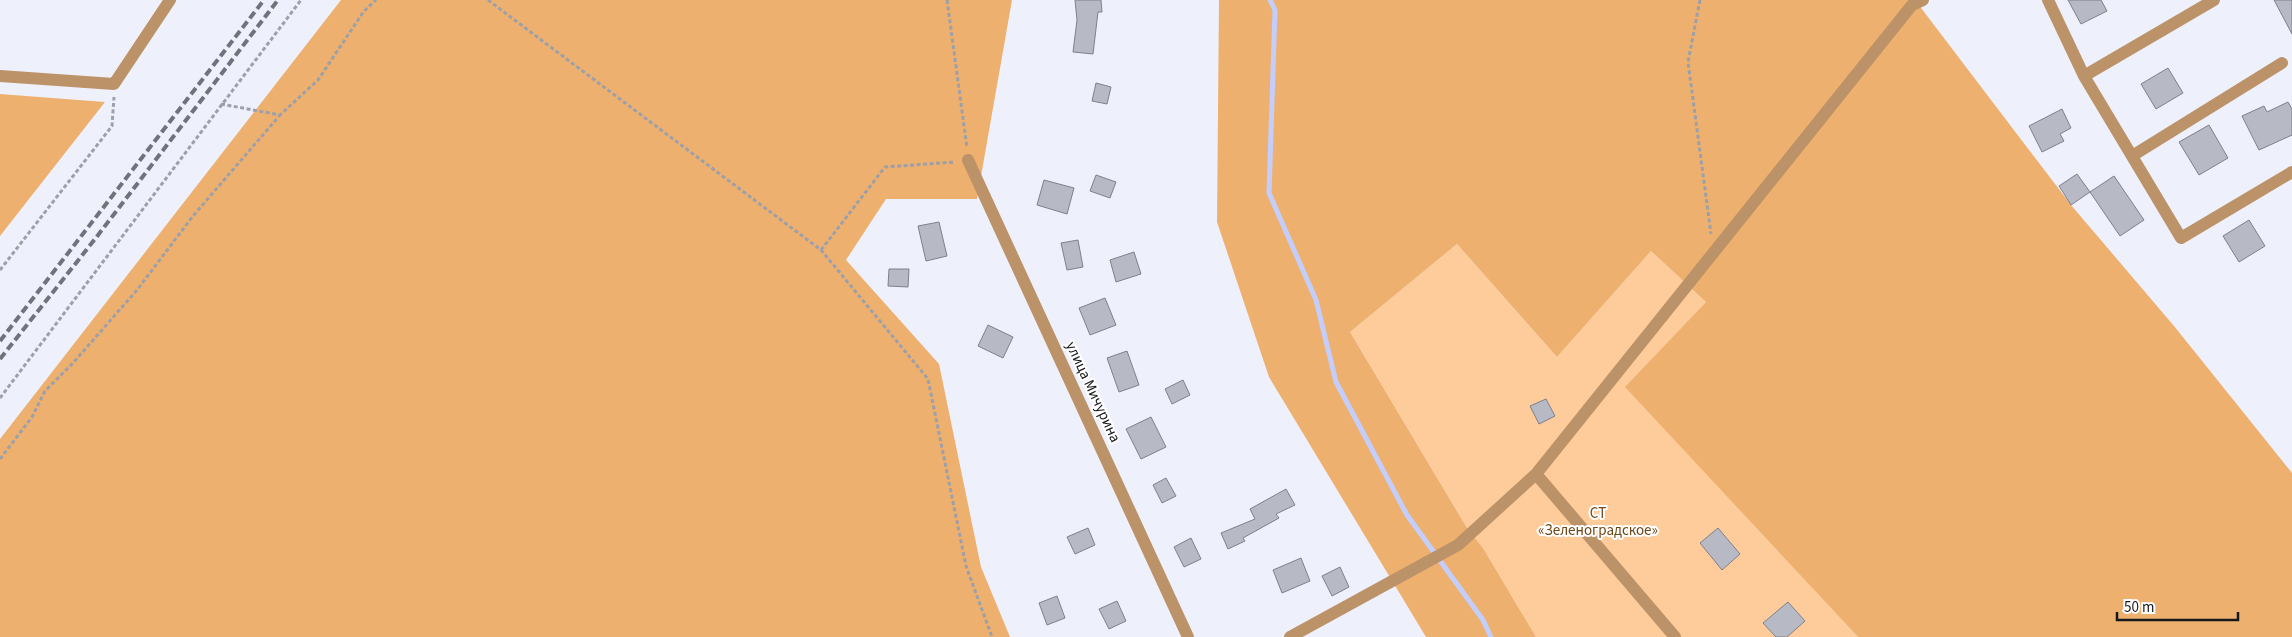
<svg xmlns="http://www.w3.org/2000/svg" width="2292" height="637" font-family="'Source Sans 3',sans-serif">
	<style>
		.green { fill: #fecc9b }
		.forest { fill: #eeb06f }
		.lines { fill: none; stroke-linecap: round; stroke-linejoin: round }
		.stream { stroke: #c3cefc; stroke-width: 5 }
		.building { fill: #b7bac5; stroke: #7e808b }
		.path { stroke: #9da0a8; stroke-width: 3; stroke-dasharray: 4 2.5; stroke-linecap: butt }
		.minor { stroke: #bc9268; stroke-width: 12 }
		.rail { stroke: #71737a; stroke-width: 4; stroke-dasharray: 8 4; stroke-linecap: butt }
		.labels { text-anchor: middle; dominant-baseline: central; stroke-width: 4; stroke-linejoin: round; paint-order: stroke }
		.street-label { font-size: 15px; fill: #17181c; stroke: #fff }
		.park-label { font-size: 15px; fill: #704717; stroke: #fff }
	</style>
	<rect width="100%" height="100%" fill="#eef1fc"/>
	<!-- green -->
	<path class="green" d="M 1457,244 L 1557,357 L 1651,251 L 1706,302 L 1626,387 L 1858,637 L 1536,637 L 1483,548 L 1467,528 L 1350,332 Z"/>
	<!-- forest -->
	<path class="forest" d="M 341,0 L 1012,0 L 977,199 L 886,199 L 846,260 L 939,364 L 981,567 L 1010,637 L 0,637 L 0,439 Z
		M 1219,0 L 1915,0 L 2071,205 L 2174,326 L 2292,473 L 2292,637 L 1858,637 L 1625,387 L 1706,302 L 1651,251 L 1557,357 L 1457,244 L 1350,332 L 1467,528 L 1483,548 L 1536,637 L 1426,637 L 1269,377 L 1217,222 Z
		M 0,94 L 105,102 L 0,236 Z"/>
	<g class="lines">
		<!-- stream -->
		<path class="stream" d="M 1270,0 L 1275,10 L 1269,193 L 1316,300 L 1336,382 L 1407,515 L 1483,620 L 1491,637"/>
	</g>
	<!-- building -->
	<path class="building" d="M 1075,0 L 1101,0 L 1102,12 L 1098,12 L 1093,54 L 1073,52 L 1077,20 Z
		M 2068,0 L 2101,0 L 2107,11 L 2081,24 Z
		M 2274,0 L 2292,0 L 2292,34 Z
		M 2168,68 L 2183,93 L 2156,109 L 2141,84 Z
		M 1096,83 L 1111,87 L 1107,104 L 1092,101 Z
		M 2288,102 L 2292,109 L 2292,135 L 2259,150 L 2242,116 L 2264,106 L 2267,112 Z
		M 2062,109 L 2071,128 L 2060,134 L 2064,141 L 2042,152 L 2029,126 Z
		M 2209,125 L 2228,158 L 2199,175 L 2179,142 Z
		M 2077,174 L 2090,192 L 2071,205 L 2059,186 Z
		M 1096,175 L 1116,182 L 1110,198 L 1090,191 Z
		M 2114,176 L 2144,220 L 2120,236 L 2090,192 Z
		M 1044,180 L 1074,188 L 1067,214 L 1037,205 Z
		M 2249,220 L 2265,246 L 2239,262 L 2223,236 Z
		M 939,222 L 947,256 L 926,261 L 918,226 Z
		M 1078,240 L 1083,267 L 1067,270 L 1061,243 Z
		M 1134,252 L 1141,274 L 1116,282 L 1110,260 Z
		M 889,269 L 909,269 L 908,287 L 888,286 Z
		M 1105,298 L 1116,325 L 1090,335 L 1079,308 Z
		M 988,325 L 1013,337 L 1003,358 L 978,346 Z
		M 1127,351 L 1139,385 L 1119,392 L 1107,358 Z
		M 1183,380 L 1190,395 L 1172,404 L 1165,389 Z
		M 1546,399 L 1555,416 L 1539,424 L 1530,406 Z
		M 1151,417 L 1166,447 L 1141,459 L 1126,429 Z
		M 1166,478 L 1176,496 L 1162,503 L 1153,485 Z
		M 1286,489 L 1295,505 L 1276,514 L 1279,518 L 1243,538 L 1245,541 L 1228,549 L 1221,533 L 1255,519 L 1250,509 Z
		M 1088,528 L 1095,545 L 1075,554 L 1067,537 Z
		M 1718,528 L 1740,554 L 1722,570 L 1700,543 Z
		M 1191,538 L 1201,559 L 1184,567 L 1174,547 Z
		M 1301,558 L 1310,581 L 1282,593 L 1273,570 Z
		M 1340,567 L 1349,587 L 1332,596 L 1322,576 Z
		M 1057,596 L 1065,618 L 1047,625 L 1039,603 Z
		M 1117,601 L 1126,621 L 1109,629 L 1099,609 Z
		M 1788,602 L 1805,621 L 1787,637 L 1776,637 L 1763,623 Z"/>
	<g class="lines">
		<!-- path -->
		<path class="path" d="M 488,0 L 821,250 L 928,379 L 966,566 L 992,637
			M 947,0 L 967,148
			M 1700,0 L 1688,62 L 1711,234
			M 221,104 L 280,115 L 318,80 L 364,11 L 376,0
			M 821,250 L 885,167 L 955,162
			M 0,270 L 112,126 L 114,97
			M 0,398 L 301,0
			M 0,459 L 32,417 L 45,391 L 73,363 L 137,290 L 193,216 L 280,115"/>
		<!-- minor -->
		<path class="minor" d="M 2048,0 L 2084,76 L 2181,238 L 2292,172
			M 0,76 L 114,84 L 170,0
			M 2084,76 L 2214,0
			M 2132,156 L 2282,63
			M 968,160 L 1188,637
			M 1536,474 L 1675,637
			M 1290,637 L 1458,545 L 1536,474 L 1912,5 L 1923,0"/>
		<!-- rail -->
		<path class="rail" d="M 0,341 L 264,0
			M 0,359 L 95,239 L 278,0"/>
	</g>
	<g class="labels">
		<!-- street labels -->
		<g class="street-label">
			<text transform="translate(1093 392) rotate(65)">улица Мичурина</text>
		</g>
		<!-- park labels -->
		<g class="park-label">
			<text x="1598" y="513">СТ<tspan x="1598" dy="17">«Зеленоградское»</tspan></text>
		</g>
	</g>
	<!-- scale -->
	<path d="M2117 612v8h121v-8" fill="none" stroke="#17181c" stroke-width="2.5"/>
	<text x="2124" y="612" font-size="15" fill="#17181c" stroke="#ffffff" stroke-width="4" paint-order="stroke">50 m</text>
</svg>
